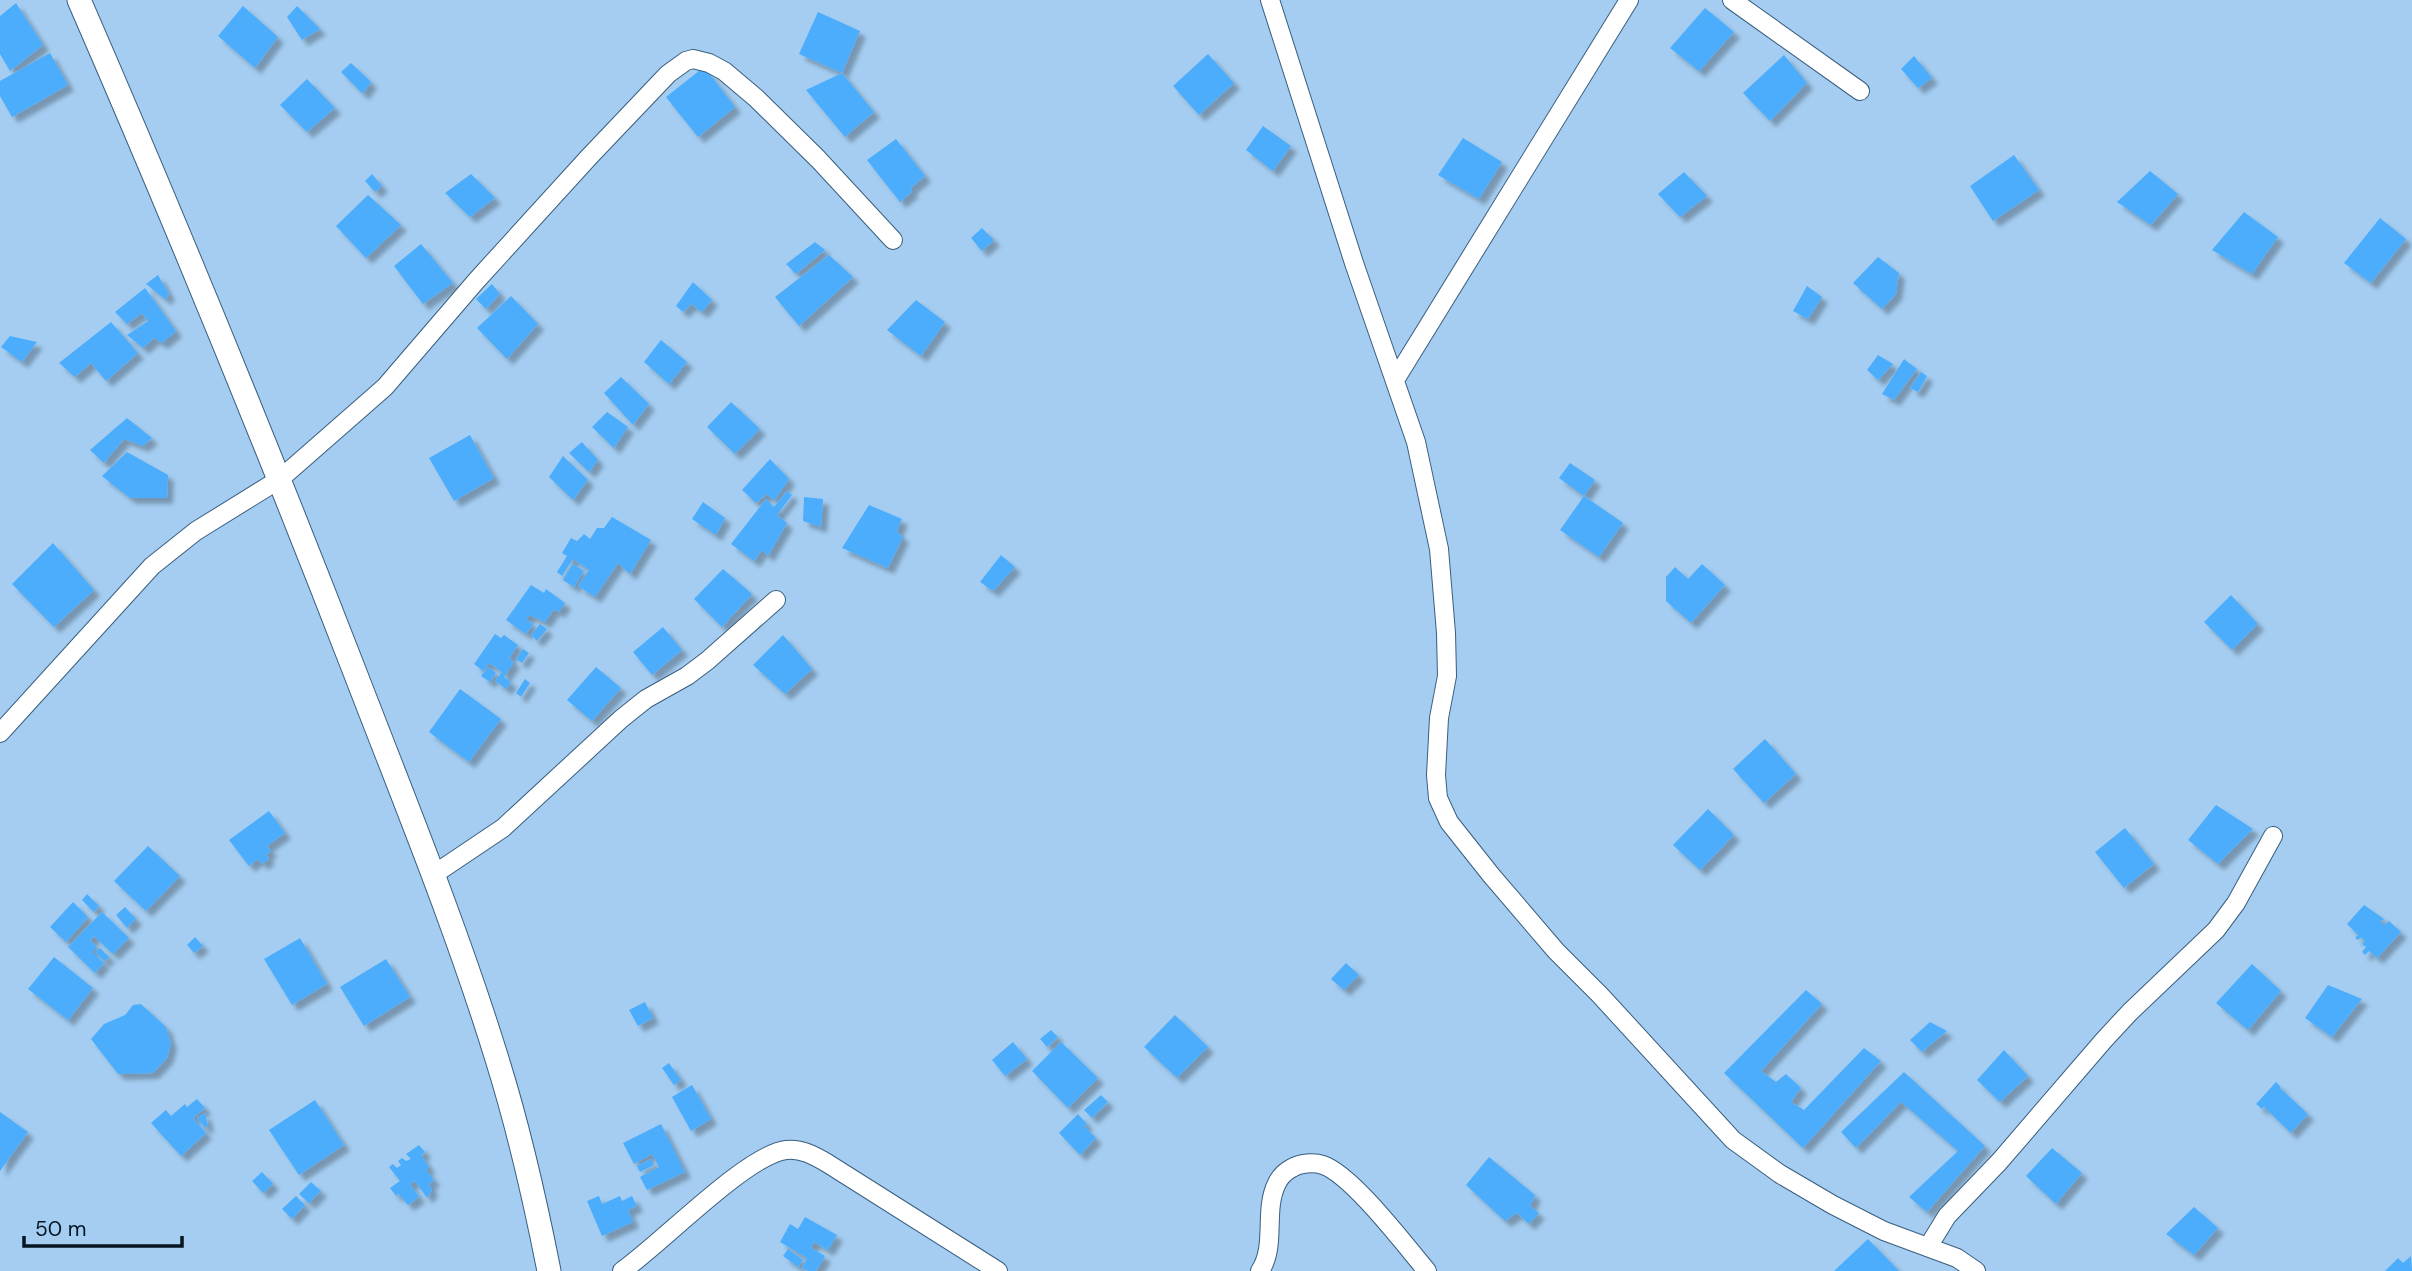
<svg xmlns="http://www.w3.org/2000/svg" width="2412" height="1271" font-family="'DM Sans',sans-serif">
	<style>
		.building { fill: #4badfc; filter: url(#shadow) }
		.lines { fill: none; stroke-linecap: round; stroke-linejoin: round }
		.minor-casing { stroke: #395e7e; stroke-width: 20 }
		.tertiary-casing { stroke: #395e7e; stroke-width: 25 }
		.minor { stroke: #fff; stroke-width: 18 }
		.tertiary { stroke: #fff; stroke-width: 23 }
	</style>
	<defs>
		<filter id="shadow"><feDropShadow dx="6" dy="6" stdDeviation="2" flood-color="#0004"/></filter>
	</defs>
	<rect width="100%" height="100%" fill="#a4cdf1"/>
	<!-- building -->
	<path class="building" d="M 16,3 L 43,45 L 10,71 L 0,54 L 0,16 Z
		M 243,6 L 278,37 L 255,68 L 218,36 Z
		M 297,6 L 320,29 L 302,40 L 287,17 Z
		M 1705,8 L 1734,32 L 1699,71 L 1670,48 Z
		M 818,12 L 860,31 L 842,73 L 874,112 L 845,137 L 806,90 L 842,73 L 799,54 Z
		M 50,53 L 68,85 L 12,117 L 0,96 L 0,81 Z
		M 1208,54 L 1234,83 L 1199,115 L 1173,86 Z
		M 1784,55 L 1807,83 L 1770,121 L 1743,93 Z
		M 1914,56 L 1932,78 L 1918,88 L 1901,69 Z
		M 351,63 L 371,82 L 363,94 L 341,72 Z
		M 704,67 L 735,107 L 698,137 L 666,97 Z
		M 307,79 L 335,108 L 307,132 L 280,105 Z
		M 1263,126 L 1291,146 L 1273,171 L 1246,150 Z
		M 1463,138 L 1502,162 L 1479,199 L 1438,175 Z
		M 896,139 L 925,176 L 911,188 L 912,192 L 900,202 L 867,160 Z
		M 2014,155 L 2039,190 L 1993,221 L 1970,186 Z
		M 2150,171 L 2178,194 L 2151,225 L 2117,202 Z
		M 1684,172 L 1707,196 L 1680,217 L 1658,194 Z
		M 372,174 L 382,186 L 375,192 L 365,181 Z
		M 471,174 L 495,198 L 470,217 L 445,193 Z
		M 368,195 L 401,225 L 366,258 L 336,226 Z
		M 2244,212 L 2278,237 L 2252,274 L 2212,250 Z
		M 2380,218 L 2406,239 L 2371,283 L 2344,263 Z
		M 982,228 L 994,240 L 982,251 L 971,238 Z
		M 815,242 L 825,250 L 796,274 L 786,264 Z
		M 421,244 L 453,283 L 423,304 L 394,266 Z
		M 829,255 L 853,277 L 799,326 L 775,297 Z
		M 1878,257 L 1899,273 L 1896,294 L 1882,309 L 1853,283 Z
		M 158,275 L 169,294 L 165,299 L 146,284 Z
		M 693,282 L 712,300 L 702,312 L 691,304 L 683,312 L 676,306 Z
		M 492,284 L 500,294 L 486,309 L 476,299 Z
		M 1807,286 L 1822,297 L 1808,319 L 1793,311 Z
		M 145,288 L 176,331 L 162,343 L 154,338 L 143,348 L 127,335 L 148,321 L 142,313 L 127,324 L 115,312 Z
		M 511,296 L 538,324 L 507,359 L 477,328 Z
		M 916,300 L 945,322 L 921,356 L 887,330 Z
		M 111,322 L 138,353 L 106,381 L 91,363 L 75,377 L 59,363 Z
		M 10,336 L 37,342 L 22,362 L 1,347 Z
		M 661,340 L 687,362 L 669,384 L 644,362 Z
		M 1878,355 L 1893,364 L 1878,380 L 1867,370 Z
		M 1904,359 L 1917,369 L 1894,400 L 1882,394 Z
		M 1921,372 L 1927,376 L 1918,392 L 1910,388 Z
		M 621,377 L 649,404 L 633,425 L 604,393 Z
		M 731,402 L 760,429 L 735,454 L 707,427 Z
		M 607,412 L 628,427 L 614,448 L 592,427 Z
		M 127,418 L 152,438 L 143,446 L 124,439 L 104,463 L 90,450 Z
		M 470,435 L 494,478 L 454,501 L 429,458 Z
		M 582,442 L 598,460 L 589,472 L 569,453 Z
		M 127,452 L 168,475 L 167,498 L 130,498 L 102,476 Z
		M 563,456 L 588,480 L 573,500 L 549,477 Z
		M 770,459 L 789,479 L 774,501 L 767,494 L 756,503 L 742,490 Z
		M 1570,463 L 1595,480 L 1584,496 L 1559,478 Z
		M 787,491 L 792,495 L 777,515 L 787,523 L 768,556 L 762,550 L 754,561 L 731,544 L 766,499 L 774,507 Z
		M 1584,496 L 1623,523 L 1599,557 L 1560,530 Z
		M 804,497 L 823,499 L 821,527 L 803,521 Z
		M 703,502 L 725,518 L 716,535 L 692,519 Z
		M 869,505 L 902,519 L 897,531 L 903,537 L 888,568 L 842,548 Z
		M 612,517 L 651,540 L 630,574 L 618,563 L 595,597 L 578,586 L 589,570 L 573,559 L 562,576 L 557,572 L 567,556 L 562,553 L 571,538 L 577,541 L 584,534 L 590,539 L 597,528 L 604,528 Z
		M 53,543 L 94,590 L 54,627 L 12,584 Z
		M 1001,555 L 1015,567 L 993,591 L 980,582 Z
		M 573,564 L 584,571 L 574,587 L 563,580 Z
		M 1702,564 L 1725,585 L 1691,623 L 1666,601 L 1666,577 L 1675,567 L 1688,579 Z
		M 723,569 L 752,594 L 722,627 L 694,599 Z
		M 531,585 L 544,593 L 546,589 L 565,603 L 559,612 L 554,609 L 545,622 L 530,615 L 526,619 L 533,624 L 526,634 L 506,620 Z
		M 2231,595 L 2258,624 L 2232,650 L 2204,622 Z
		M 540,624 L 547,629 L 537,641 L 531,635 Z
		M 663,627 L 682,650 L 652,675 L 633,652 Z
		M 495,634 L 501,638 L 504,635 L 518,645 L 509,658 L 514,662 L 504,677 L 511,682 L 506,689 L 495,681 L 502,672 L 489,663 L 483,671 L 474,664 Z
		M 783,635 L 812,669 L 785,694 L 753,665 Z
		M 523,649 L 529,653 L 522,663 L 516,659 Z
		M 488,667 L 496,673 L 490,682 L 481,676 Z
		M 596,667 L 621,688 L 592,721 L 567,700 Z
		M 525,679 L 530,683 L 521,697 L 516,693 Z
		M 460,689 L 501,719 L 469,762 L 429,732 Z
		M 1765,739 L 1796,774 L 1764,803 L 1733,769 Z
		M 2216,805 L 2253,829 L 2218,864 L 2188,840 Z
		M 1708,809 L 1734,835 L 1700,870 L 1673,845 Z
		M 269,811 L 285,833 L 267,846 L 271,851 L 266,855 L 269,859 L 262,864 L 258,859 L 249,866 L 229,840 Z
		M 2125,828 L 2154,864 L 2124,888 L 2095,852 Z
		M 148,846 L 180,876 L 146,911 L 114,881 Z
		M 87,894 L 99,906 L 94,912 L 82,900 Z
		M 73,902 L 88,917 L 66,942 L 50,927 Z
		M 2364,905 L 2384,919 L 2380,922 L 2384,925 L 2389,921 L 2401,932 L 2377,958 L 2369,951 L 2365,955 L 2362,952 L 2366,947 L 2362,944 L 2365,941 L 2361,937 L 2358,940 L 2355,938 L 2358,935 L 2347,924 Z
		M 125,907 L 136,919 L 127,928 L 116,915 Z
		M 102,912 L 129,938 L 113,954 L 94,936 L 90,940 L 97,947 L 92,952 L 104,963 L 95,973 L 68,947 Z
		M 195,937 L 203,946 L 194,953 L 187,945 Z
		M 300,938 L 327,984 L 292,1005 L 264,959 Z
		M 100,948 L 109,957 L 104,961 L 95,952 Z
		M 54,957 L 93,988 L 68,1020 L 28,989 Z
		M 386,959 L 410,997 L 364,1026 L 340,987 Z
		M 1346,963 L 1359,975 L 1344,990 L 1331,979 Z
		M 2252,964 L 2281,991 L 2248,1030 L 2216,1003 Z
		M 2328,985 L 2362,999 L 2332,1037 L 2305,1018 Z
		M 1806,990 L 1822,1004 L 1761,1071 L 1776,1082 L 1786,1074 L 1801,1088 L 1791,1102 L 1804,1110 L 1864,1048 L 1881,1061 L 1803,1148 L 1724,1073 Z
		M 645,1002 L 653,1018 L 638,1026 L 629,1010 Z
		M 141,1004 L 166,1027 L 171,1044 L 167,1058 L 153,1073 L 118,1074 L 91,1039 L 104,1024 L 125,1015 L 133,1005 Z
		M 1175,1015 L 1208,1047 L 1177,1078 L 1144,1047 Z
		M 1930,1022 L 1947,1031 L 1922,1052 L 1910,1040 Z
		M 1051,1030 L 1058,1037 L 1047,1047 L 1040,1039 Z
		M 1013,1042 L 1027,1059 L 1005,1076 L 992,1060 Z
		M 1061,1042 L 1098,1078 L 1068,1108 L 1032,1071 Z
		M 2004,1050 L 2028,1076 L 2000,1102 L 1977,1080 Z
		M 669,1063 L 681,1080 L 674,1085 L 662,1068 Z
		M 1904,1072 L 1985,1146 L 1927,1212 L 1909,1197 L 1958,1151 L 1901,1102 L 1856,1148 L 1841,1132 Z
		M 2276,1082 L 2281,1087 L 2280,1088 L 2308,1114 L 2291,1133 L 2264,1107 L 2262,1109 L 2256,1104 Z
		M 692,1085 L 711,1119 L 691,1131 L 672,1097 Z
		M 1101,1095 L 1108,1102 L 1092,1118 L 1084,1110 Z
		M 197,1099 L 205,1108 L 193,1118 L 206,1133 L 181,1156 L 151,1123 L 166,1110 L 171,1116 L 185,1104 L 187,1107 Z
		M 315,1100 L 344,1145 L 299,1175 L 269,1130 Z
		M 0,1112 L 28,1132 L 0,1171 Z
		M 205,1113 L 208,1125 L 205,1128 L 197,1118 Z
		M 1078,1114 L 1087,1124 L 1084,1126 L 1096,1138 L 1080,1155 L 1059,1133 Z
		M 661,1124 L 685,1172 L 647,1190 L 640,1177 L 659,1167 L 652,1154 L 634,1164 L 623,1143 Z
		M 419,1145 L 425,1152 L 421,1155 L 429,1167 L 426,1170 L 434,1180 L 429,1184 L 432,1190 L 427,1198 L 415,1181 L 410,1184 L 419,1197 L 408,1205 L 399,1194 L 396,1196 L 390,1188 L 400,1181 L 389,1167 L 393,1164 L 397,1168 L 401,1165 L 398,1161 L 402,1158 L 406,1161 L 411,1159 L 406,1154 Z
		M 2052,1148 L 2082,1173 L 2056,1204 L 2026,1176 Z
		M 1489,1157 L 1535,1195 L 1530,1206 L 1539,1213 L 1529,1224 L 1517,1213 L 1505,1221 L 1466,1185 Z
		M 651,1159 L 654,1165 L 640,1172 L 637,1166 Z
		M 262,1172 L 273,1184 L 263,1193 L 252,1181 Z
		M 311,1182 L 321,1191 L 309,1203 L 299,1194 Z
		M 296,1196 L 305,1205 L 292,1219 L 282,1209 Z
		M 599,1196 L 602,1204 L 620,1196 L 622,1201 L 632,1196 L 637,1206 L 628,1210 L 633,1222 L 602,1236 L 587,1201 Z
		M 2194,1207 L 2218,1228 L 2194,1255 L 2166,1234 Z
		M 805,1217 L 837,1235 L 828,1250 L 814,1242 L 811,1248 L 825,1256 L 816,1271 L 808,1271 L 802,1268 L 807,1258 L 780,1242 L 790,1224 L 798,1229 Z
		M 1868,1239 L 1899,1271 L 1834,1271 Z
		M 788,1249 L 803,1260 L 798,1267 L 783,1256 Z
		M 2411,1256 L 2412,1271 L 2385,1271 L 2398,1258 L 2403,1263 Z"/>
	<g class="lines">
		<defs>
			<path id="minor" d="M 1270,0 L 1354,263 L 1416,442 L 1439,549 L 1446,633 L 1447,676 L 1439,718 L 1436,775 L 1438,798 L 1449,822 L 1491,875 L 1556,951 L 1600,995 L 1733,1140 L 1780,1174 L 1833,1205 L 1884,1231 L 1957,1258 L 1976,1271
				M 1732,0 L 1860,91
				M 1395,380 L 1629,0
				M 0,733 L 152,566 L 196,531 L 280,479 L 385,387 L 477,280 L 589,157 L 668,74 L 686,61 L 693,59 L 709,63 L 724,71 L 756,98 L 818,159 L 893,240
				M 433,875 L 503,828 L 621,719 L 646,699 L 687,676 L 707,661 L 776,600
				M 1928,1247 L 1947,1216 L 1999,1162 L 2104,1040 L 2130,1012 L 2216,930 L 2236,903 L 2273,836
				M 622,1271 C 661,1244 746,1155 786,1150 C 801,1148 815,1156 827,1163 L 998,1271
				M 1260,1271 C 1277,1245 1263,1211 1277,1183 C 1280,1177 1286,1171 1292,1168 C 1300,1163 1314,1162 1323,1165 C 1352,1175 1405,1245 1427,1271"/>
			<path id="tertiary" d="M 79,0 C 176,223 268,448 356,675 C 405,802 457,929 497,1059 C 519,1129 535,1200 549,1271"/>
		</defs>
		<!-- minor casing -->
		<use href="#minor" class="minor-casing"/>
		<!-- tertiary casing -->
		<use href="#tertiary" class="tertiary-casing"/>
		<!-- minor -->
		<use href="#minor" class="minor"/>
		<!-- tertiary -->
		<use href="#tertiary" class="tertiary"/>
	</g>
	<!-- scale -->
	<path d="M24 1236v10h158v-10" fill="none" stroke="#061522" stroke-width="3.5"/>
	<text x="35" y="1236" font-size="21" fill="#061522" stroke="#a4cdf1" stroke-width="5" paint-order="stroke">50 m</text>
</svg>
